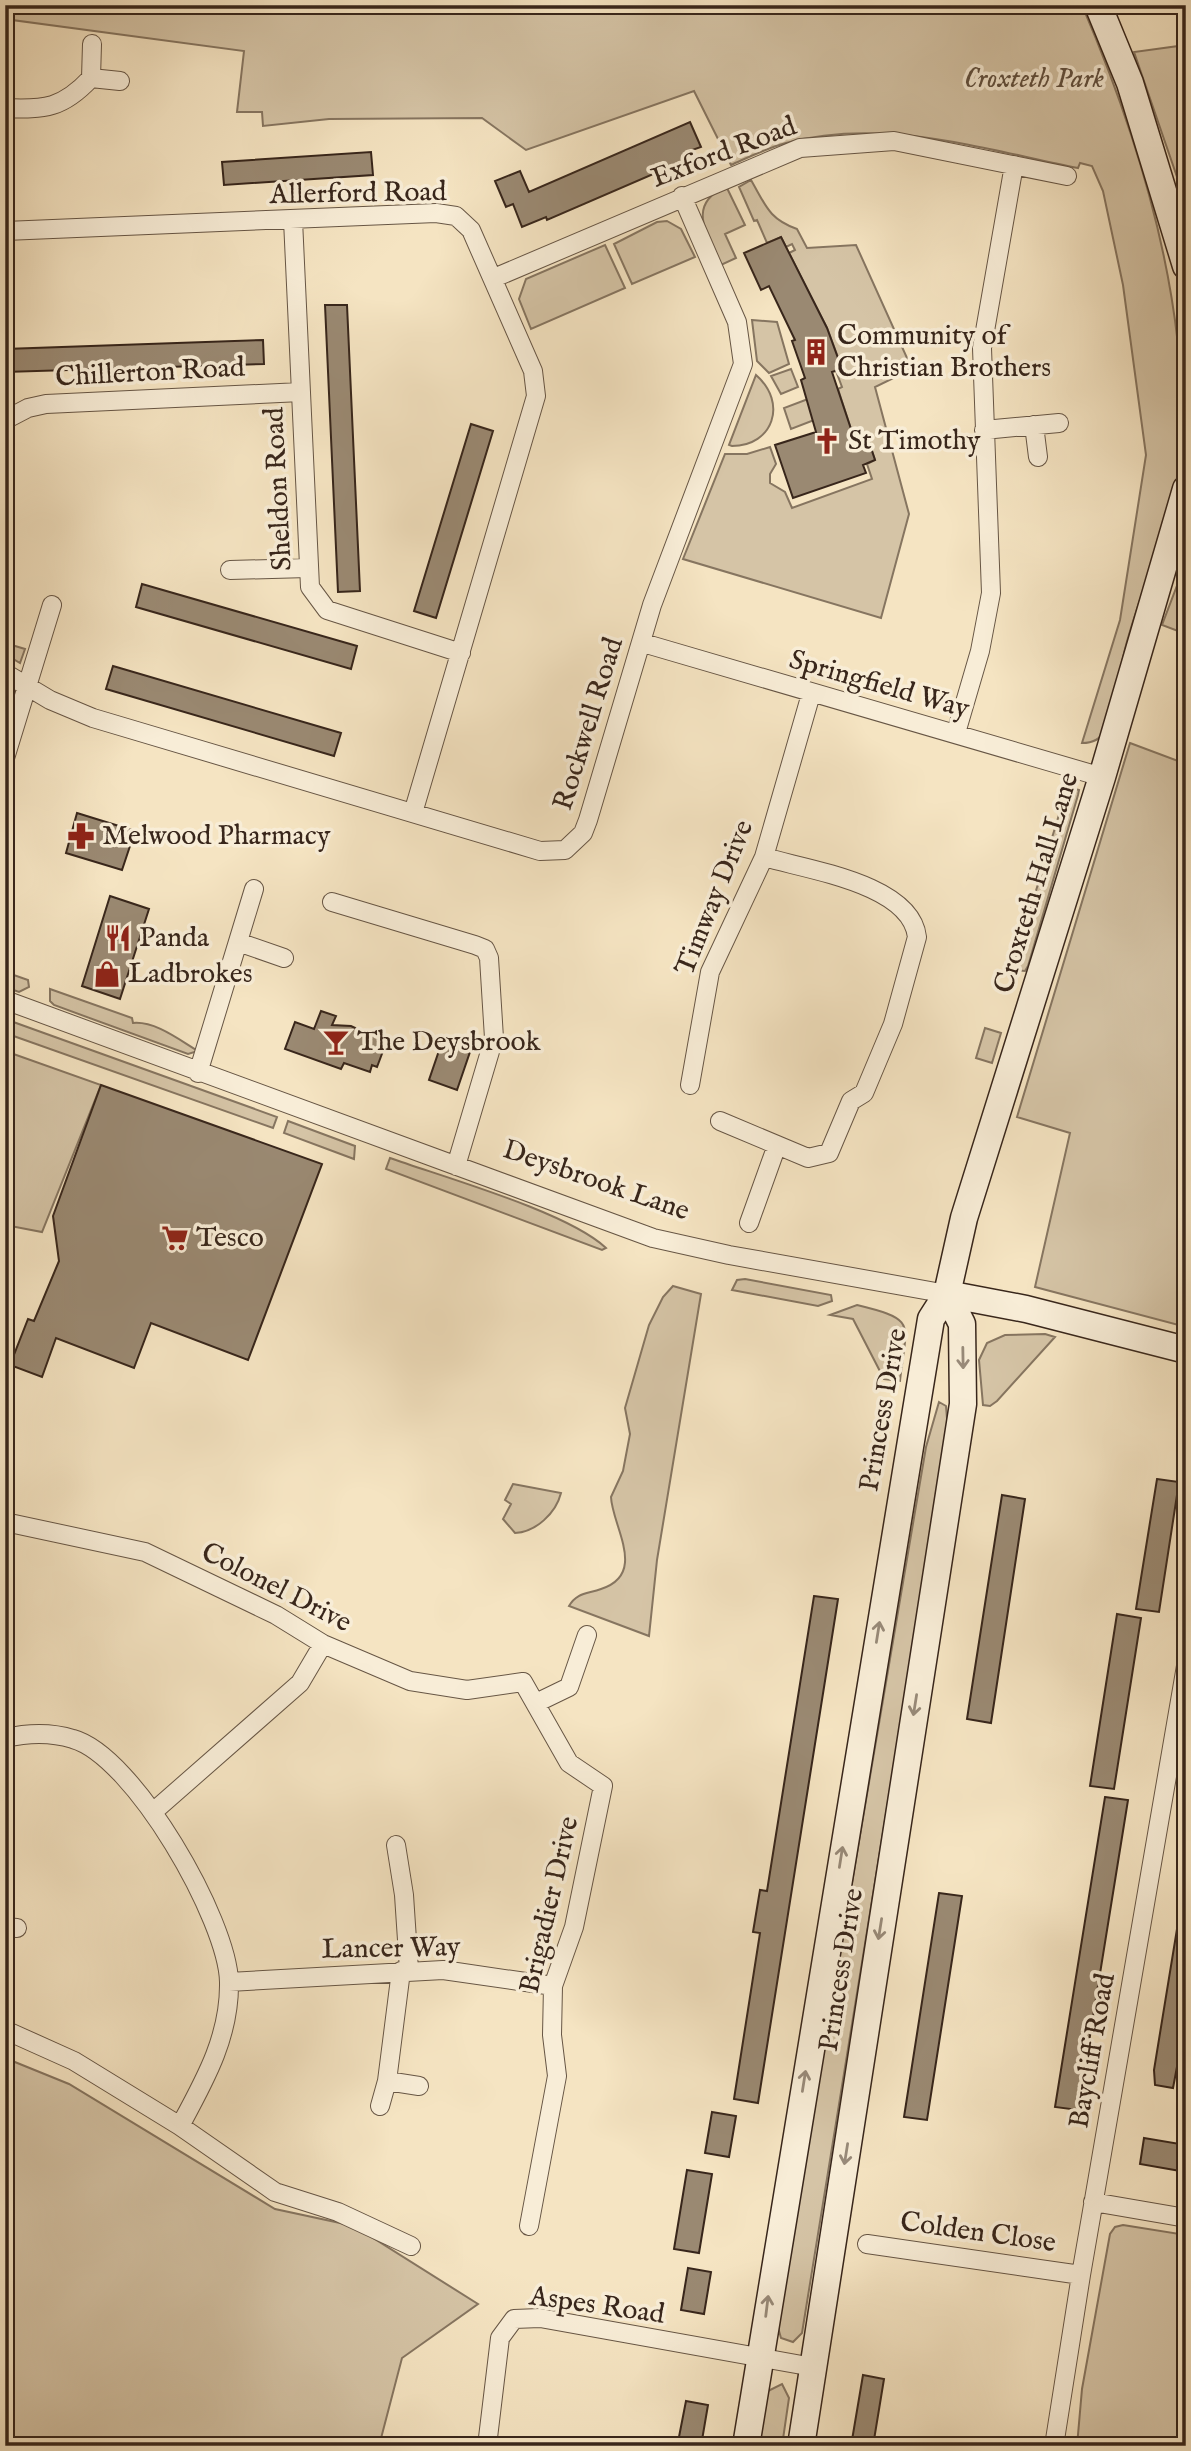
<svg xmlns="http://www.w3.org/2000/svg" width="1191" height="2451" font-family="'IM FELL English',serif">
	<style>
		.green { fill: #d5c4a6; stroke: #867560; stroke-width: 2 }
		.building { fill: #9a8972; stroke: #38261b; stroke-width: 2 }
		.lines { fill: none; stroke-linecap: round; stroke-linejoin: round }
		.street-casing { stroke: #675645; stroke-width: 20 }
		.secondary-casing { stroke: #38261b; stroke-width: 29 }
		.street { stroke: #f8edd7; stroke-width: 18 }
		.secondary { stroke: #f8edd7; stroke-width: 26 }
		.oneway { stroke: #988a79 }
		.labels { text-anchor: middle; dominant-baseline: central; stroke-width: 7; stroke-linejoin: round; paint-order: stroke }
		.park-label { font-size: 28px; font-style: italic; fill: #5f4e3e; stroke: #f8edd7 }
		.street-label { font-size: 28px; fill: #38261b; stroke: #f8edd7 }
		.poi-label { font-size: 28px; fill: #38261b; stroke: #f8edd7; text-anchor: start }
	</style>
	<rect width="100%" height="100%" fill="#f5e4c2"/>
	<filter id="stains"><feTurbulence type="fractalNoise" baseFrequency=".00286" numOctaves="4"/><feColorMatrix values="0 0 0 0 .2 0 0 0 0 .09 0 0 0 0 .02 0 0 0 .5 -.17"/></filter>
	<radialGradient id="worn" r=".72"><stop offset=".6" stop-color="#630" stop-opacity="0"/><stop offset="1" stop-color="#630" stop-opacity=".3"/></radialGradient>
	<!-- green -->
	<path class="green" d="M 5,5 L 1082,5 C 1142,145 1191,311 1181,466 C 1170,528 1141,587 1125,649 C 1119,673 1115,709 1104,731 C 1100,740 1092,743 1082,743 L 1120,620 L 1146,455 L 1123,285 L 1103,191 L 1092,166 L 1080,163 L 1078,168 C 983,149 883,117 786,143 C 767,148 749,157 731,165 L 694,91 L 526,150 L 482,118 L 329,119 L 263,126 L 262,112 L 237,112 L 244,51 L 5,19 Z
		M 1186,45 L 1186,203 L 1134,52 Z
		M 751,180 C 766,206 769,219 797,229 L 807,248 L 856,245 L 912,369 L 875,387 L 909,514 L 881,618 L 683,559 L 725,454 L 747,454 L 770,447 L 776,464 L 770,474 L 770,483 L 785,492 L 792,508 L 872,479 L 867,464 L 875,460 L 866,433 L 854,438 L 838,389 L 842,387 L 836,371 L 842,368 L 827,328 L 789,253 L 795,250 L 792,244 L 786,247 L 781,237 L 767,243 L 757,220 L 754,221 L 739,187 Z
		M 726,186 L 745,225 L 725,234 L 736,258 L 721,265 C 708,234 685,206 726,186 Z
		M 667,221 L 681,229 L 695,257 L 632,284 L 614,244 L 657,222 Z
		M 605,245 L 625,288 L 531,329 L 519,299 L 526,279 Z
		M 752,320 L 777,322 L 789,364 L 769,373 L 757,361 Z
		M 791,369 L 798,387 L 781,394 L 771,376 Z
		M 756,375 C 788,403 773,446 732,446 L 729,445 Z
		M 808,399 L 822,417 L 791,429 L 784,408 Z
		M 1186,562 L 1186,634 L 1162,625 Z
		M 5,643 L 25,649 L 20,663 L 5,654 Z
		M 1130,743 L 1186,764 L 1186,1327 L 1035,1287 L 1070,1133 L 1017,1117 Z
		M 1071,788 L 1079,790 L 1078,795 L 1028,966 L 1025,971 L 1012,970 L 1061,808 Z
		M 8,973 L 28,980 L 29,987 L 19,992 L 5,987 Z
		M 50,989 L 132,1018 L 133,1023 C 155,1021 178,1039 198,1051 L 188,1054 L 54,1005 L 50,1001 Z
		M 5,1019 L 277,1117 L 273,1128 L 5,1033 Z
		M 985,1028 L 1001,1033 L 992,1063 L 976,1058 Z
		M 5,1051 L 101,1085 L 42,1232 L 5,1225 Z
		M 288,1121 L 355,1146 L 354,1159 L 284,1133 Z
		M 390,1158 C 443,1177 568,1212 606,1248 L 602,1250 L 386,1169 Z
		M 745,1279 L 831,1295 L 832,1301 L 818,1306 L 732,1290 L 737,1280 Z
		M 673,1286 L 701,1294 L 657,1560 L 649,1636 L 569,1606 C 577,1592 588,1594 601,1589 C 648,1574 612,1526 611,1497 L 623,1471 L 630,1434 L 625,1408 L 649,1325 L 663,1297 Z
		M 857,1305 C 919,1320 906,1323 900,1381 L 884,1379 L 853,1319 L 830,1315 Z
		M 1045,1334 L 1055,1337 L 997,1401 L 990,1406 L 983,1405 L 979,1360 L 987,1343 L 1005,1335 Z
		M 939,1402 L 946,1406 L 948,1431 L 802,2333 L 793,2342 L 781,2338 L 777,2324 L 926,1447 Z
		M 513,1484 L 561,1493 C 556,1513 536,1532 515,1533 L 503,1519 L 511,1504 L 505,1500 Z
		M 5,2058 L 69,2084 L 275,2209 L 354,2226 L 478,2304 L 402,2358 L 379,2446 L 5,2446 Z
		M 1123,2225 L 1186,2235 L 1186,2446 L 1077,2446 L 1082,2389 L 1110,2234 L 1115,2227 Z
		M 782,2384 L 789,2398 L 782,2446 L 759,2446 L 768,2391 Z"/>
	<!-- building -->
	<path class="building" d="M 690,122 L 701,147 L 692,150 L 695,156 L 547,220 L 546,217 L 522,227 L 513,204 L 506,207 L 495,181 L 520,171 L 529,192 Z
		M 371,152 L 373,175 L 224,185 L 222,162 Z
		M 781,237 L 827,328 L 842,369 L 832,372 L 854,438 L 866,433 L 875,460 L 863,465 L 866,473 L 793,498 L 775,445 L 816,432 L 801,380 L 805,378 L 792,341 L 795,340 L 769,286 L 761,290 L 744,253 Z
		M 325,305 L 347,305 L 360,591 L 338,592 Z
		M 263,340 L 264,364 L 5,372 L 5,349 Z
		M 471,424 L 493,431 L 436,618 L 414,611 Z
		M 142,584 L 357,646 L 351,669 L 136,607 Z
		M 113,666 L 341,733 L 334,756 L 106,689 Z
		M 77,813 L 135,831 L 122,870 L 66,853 Z
		M 110,896 L 149,909 L 120,999 L 82,986 Z
		M 321,1011 L 336,1016 L 332,1025 L 351,1026 L 370,1035 L 377,1035 L 386,1043 L 377,1067 L 372,1065 L 370,1072 L 344,1063 L 341,1069 L 285,1049 L 295,1022 L 314,1029 Z
		M 444,1036 L 472,1046 L 457,1090 L 429,1080 Z
		M 101,1085 L 322,1164 L 248,1360 L 151,1323 L 134,1368 L 56,1338 L 42,1377 L 10,1365 L 28,1319 L 34,1321 L 59,1261 L 53,1216 Z
		M 1157,1479 L 1179,1482 L 1159,1612 L 1136,1609 Z
		M 1002,1495 L 1025,1499 L 991,1723 L 967,1719 Z
		M 814,1596 L 838,1599 L 758,2103 L 734,2099 L 760,1933 L 753,1932 L 760,1890 L 767,1891 Z
		M 1117,1614 L 1141,1618 L 1114,1789 L 1090,1786 Z
		M 1105,1797 L 1128,1800 L 1078,2110 L 1055,2107 Z
		M 939,1893 L 962,1896 L 927,2120 L 904,2117 Z
		M 1177,1929 L 1186,1929 L 1186,2019 L 1173,2088 L 1155,2085 L 1154,2070 Z
		M 712,2112 L 736,2116 L 729,2157 L 705,2153 Z
		M 1144,2138 L 1186,2145 L 1186,2172 L 1140,2164 Z
		M 687,2170 L 712,2174 L 699,2253 L 674,2249 Z
		M 688,2268 L 711,2272 L 704,2314 L 681,2310 Z
		M 863,2375 L 884,2379 L 873,2446 L 851,2446 Z
		M 686,2401 L 708,2405 L 701,2446 L 678,2442 Z"/>
	<g class="lines">
		<defs>
			<path id="street" d="M 91,78 L 120,81
				M 5,108 C 45,110 63,108 91,78 L 92,44
				M 293,220 L 310,587 L 327,610 L 461,653
				M 5,231 L 436,213 L 456,216 L 471,230 L 533,371 L 536,396 L 413,813
				M 494,278 L 800,148 L 894,141 L 1067,176
				M 5,420 L 28,408 L 46,404 L 301,392
				M 1034,425 L 1038,457
				M 984,430 L 1059,423
				M 230,570 L 308,568
				M 643,643 L 1102,777
				M 5,673 L 50,700 L 93,718 L 540,851 L 565,850 L 583,833 L 588,820 L 652,605 L 743,364 L 737,322 L 682,196
				M 956,733 L 980,651 L 991,593 L 982,348 L 1014,165
				M 5,758 L 52,605
				M 332,902 L 475,945 L 485,949 L 489,958 L 494,1038 L 456,1166
				M 238,942 L 284,958
				M 5,1000 L 653,1238 L 729,1255 L 947,1294
				M 198,1073 L 254,889
				M 690,1085 L 710,972 L 764,857 L 811,694
				M 720,1121 L 808,1158 L 829,1153 L 851,1101 L 864,1093 L 893,1024 L 917,937 C 911,884 808,870 764,857
				M 749,1223 L 777,1145
				M 5,1522 L 145,1552 L 276,1615 L 323,1644 L 410,1681 L 467,1690 L 523,1682 L 569,1763 L 603,1786 L 574,1927 L 553,1986 L 552,2035 L 557,2076 L 529,2226
				M 536,1703 L 569,1687 L 587,1635
				M 5,1738 C 27,1733 51,1732 73,1739 C 134,1756 228,1921 229,1982 C 230,2036 205,2080 180,2126
				M 153,1812 L 300,1683 L 323,1644
				M 396,1845 L 404,1895 L 409,1970
				M 5,1927 L 17,1928
				M 229,1982 L 443,1970 L 553,1986
				M 5,2030 L 74,2061 L 180,2126 L 275,2192 L 338,2212 L 411,2246
				M 387,2081 L 419,2086
				M 380,2106 L 387,2081 L 401,1971
				M 1093,2202 L 1186,2218
				M 867,2244 L 1081,2275
				M 487,2446 L 500,2338 L 514,2319 L 540,2318 L 813,2367
				M 1054,2446 L 1081,2275 L 1186,1666"/>
			<path id="secondary" d="M 1098,5 L 1130,83 L 1186,266
				M 947,1294 L 1026,1309 L 1186,1350
				M 746,2446 L 931,1319 L 947,1294 L 964,1218 L 1102,777 L 1186,489
				M 801,2446 L 963,1404 L 962,1324 L 947,1294"/>
		</defs>
		<!-- street casing -->
		<use href="#street" class="street-casing"/>
		<!-- secondary casing -->
		<use href="#secondary" class="secondary-casing"/>
		<!-- street -->
		<use href="#street" class="street"/>
		<!-- secondary -->
		<use href="#secondary" class="secondary"/>
	</g>
	<!-- one-way arrows -->
	<defs><path id="oneway-shaft" d="M-6 0H5M1.5-3L5.5 0L1.5 3" fill="none" stroke-width="1.6" stroke-linecap="round" stroke-linejoin="round" transform="scale(1.75)"/></defs>
	<g class="oneway">
		<use href="#oneway-shaft" transform="translate(963 1358) rotate(89)"/>
		<use href="#oneway-shaft" transform="translate(878 1632) rotate(-81)"/>
		<use href="#oneway-shaft" transform="translate(915 1705) rotate(99)"/>
		<use href="#oneway-shaft" transform="translate(841 1857) rotate(-81)"/>
		<use href="#oneway-shaft" transform="translate(880 1929) rotate(99)"/>
		<use href="#oneway-shaft" transform="translate(804 2081) rotate(-81)"/>
		<use href="#oneway-shaft" transform="translate(846 2154) rotate(99)"/>
		<use href="#oneway-shaft" transform="translate(767 2306) rotate(-83)"/>
	</g>
	<!-- icons -->
	<defs>
		<symbol id="building-bare" viewBox="-9 -9 18 18"><path d="M-4-6H4V6H1V3H-1V6H-4ZM-2.5-4.3h1.7v1.8h-1.7ZM.8-4.3h1.7v1.8H.8ZM-2.5-1h1.7V.8h-1.7ZM.8-1h1.7V.8H.8Z" fill="#8f2418" stroke="#f8edd7" stroke-width="2.5" paint-order="stroke"/></symbol>
		<symbol id="church-bare" viewBox="-9 -9 18 18"><path d="M-1.2-6h2.4v3.5h3.3v2.4h-3.3V6h-2.4V-.1h-3.3v-2.4h3.3Z" fill="#8f2418" stroke="#f8edd7" stroke-width="2.5" paint-order="stroke"/></symbol>
		<symbol id="pharmacy-bare" viewBox="-9 -9 18 18"><path d="M-2-6h4v4h4v4h-4v4h-4v-4h-4v-4h4Z" fill="#8f2418" stroke="#f8edd7" stroke-width="2.5" paint-order="stroke"/></symbol>
		<symbol id="restaurant-bare" viewBox="-9 -9 18 18"><path d="M-5-6h1v4h1v-4h1v4h1v-4h1v5L-1.5 .5V6h-2V.5L-5-1ZM5-6V6H3V1.5H1.5Q1.5-4 5-6Z" fill="#8f2418" stroke="#f8edd7" stroke-width="2.5" paint-order="stroke"/></symbol>
		<symbol id="shop-bare" viewBox="-9 -9 18 18"><path d="M-5-2.5h2.3a2.7 3.5 0 0 1 5.4 0H5L5.5 6h-11ZM-1.5-2.5h3a1.5 2.3 0 0 0-3 0Z" fill="#8f2418" stroke="#f8edd7" stroke-width="2.5" paint-order="stroke"/></symbol>
		<symbol id="bar-bare" viewBox="-9 -9 18 18"><path d="M-6-5H6L.8 .8V4.5H3.5V6h-7V4.5H-.8V.8Z" fill="#8f2418" stroke="#f8edd7" stroke-width="2.5" paint-order="stroke"/></symbol>
		<symbol id="supermarket-bare" viewBox="-9 -9 18 18"><path d="M-6-5.5h2.5l.6 2H6L4.5 2H-2.5L-4.4-4H-6ZM-1.5 3.2a1.3 1.3 0 1 0 .1 0ZM3 3.2a1.3 1.3 0 1 0 .1 0Z" fill="#8f2418" stroke="#f8edd7" stroke-width="2.5" paint-order="stroke"/></symbol>
	</defs>
	<g fill-rule="evenodd">
		<use href="#building-bare" x="797" y="333" width="38" height="38"/>
		<use href="#church-bare" x="808" y="422" width="38" height="38"/>
		<use href="#pharmacy-bare" x="62" y="817" width="38" height="38"/>
		<use href="#restaurant-bare" x="99" y="919" width="38" height="38"/>
		<use href="#shop-bare" x="88" y="955" width="38" height="38"/>
		<use href="#bar-bare" x="317" y="1023" width="38" height="38"/>
		<use href="#supermarket-bare" x="156" y="1219" width="38" height="38"/>
	</g>
	<g class="labels">
		<!-- park labels -->
		<g class="park-label">
			<text x="1034" y="79">Croxteth Park</text>
		</g>
		<!-- street labels -->
		<g class="street-label">
			<text transform="translate(724 153) rotate(-21)">Exford Road</text>
			<text transform="translate(358 194) rotate(-1)">Allerford Road</text>
			<text transform="translate(150 373) rotate(-3)">Chillerton Road</text>
			<text transform="translate(279 489) rotate(-93)">Sheldon Road</text>
			<text transform="translate(879 685) rotate(16)">Springfield Way</text>
			<text transform="translate(589 724) rotate(-73)">Rockwell Road</text>
			<text transform="translate(1037 883) rotate(-73)">Croxteth Hall Lane</text>
			<text transform="translate(715 898) rotate(-68)">Timway Drive</text>
			<text transform="translate(596 1181) rotate(19)">Deysbrook Lane</text>
			<text transform="translate(884 1410) rotate(-80)">Princess Drive</text>
			<text transform="translate(276 1588) rotate(27)">Colonel Drive</text>
			<text transform="translate(550 1905) rotate(-77)">Brigadier Drive</text>
			<text transform="translate(391 1949) rotate(-1)">Lancer Way</text>
			<text transform="translate(842 1970) rotate(-81)">Princess Drive</text>
			<text transform="translate(1093 2051) rotate(-80)">Baycliff Road</text>
			<text transform="translate(978 2233) rotate(8)">Colden Close</text>
			<text transform="translate(597 2306) rotate(8)">Aspes Road</text>
		</g>
		<!-- poi labels -->
		<g class="poi-label">
			<text x="837" y="336">Community of<tspan x="837" dy="32">Christian Brothers</tspan></text>
			<text x="848" y="441">St Timothy</text>
			<text x="102" y="836">Melwood Pharmacy</text>
			<text x="139" y="938">Panda</text>
			<text x="128" y="974">Ladbrokes</text>
			<text x="357" y="1042">The Deysbrook</text>
			<text x="196" y="1238">Tesco</text>
		</g>
	</g>
	<!-- margin -->
	<rect width="1191" height="2451" fill="none" stroke="#f5e4c2" stroke-width="28"/>
	<rect x="7" y="7" width="1177" height="2437" fill="none" stroke="#38261b" stroke-width="3.5"/>
	<rect x="14" y="14" width="1163" height="2423" fill="none" stroke="#38261b" stroke-width="2"/>
	<rect width="100%" height="100%" filter="url(#stains)"/>
	<rect width="100%" height="100%" fill="url(#worn)"/>
</svg>
